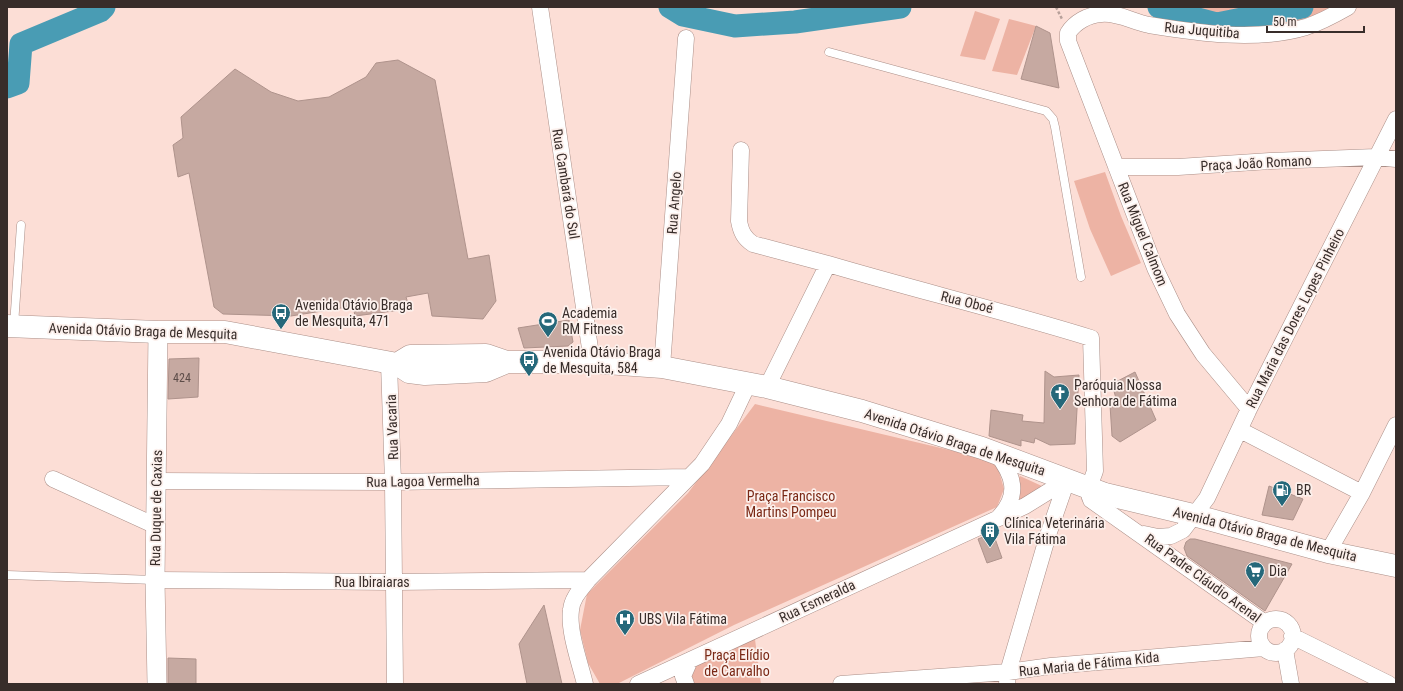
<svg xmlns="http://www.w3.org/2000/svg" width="1403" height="691" font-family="'Roboto Condensed',sans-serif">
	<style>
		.green { fill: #edb3a4 }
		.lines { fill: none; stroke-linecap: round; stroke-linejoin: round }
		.river { stroke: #499cb4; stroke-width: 23 }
		.building { fill: #c6a9a1; stroke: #af938c }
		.service-casing { stroke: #ab8f88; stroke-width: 9 }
		.minor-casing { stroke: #ab8f88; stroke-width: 17 }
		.tertiary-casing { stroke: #ab8f88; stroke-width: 20 }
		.secondary-casing { stroke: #ab8f88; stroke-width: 23 }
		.path { stroke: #b8a19b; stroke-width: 2.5; stroke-dasharray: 3 2; stroke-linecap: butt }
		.service { stroke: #fff; stroke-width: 8 }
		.minor { stroke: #fff; stroke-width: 16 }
		.tertiary { stroke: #fff; stroke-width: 19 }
		.secondary { stroke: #fff; stroke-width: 22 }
		.labels { text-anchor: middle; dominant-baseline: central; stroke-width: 3.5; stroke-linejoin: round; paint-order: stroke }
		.number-label { font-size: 12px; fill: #5c4c48 }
		.street-label { font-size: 14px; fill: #382d2a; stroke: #fcf0ec }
		.poi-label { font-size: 14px; fill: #382d2a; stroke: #fcf0ec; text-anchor: start }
		.park-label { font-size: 14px; fill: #7a2815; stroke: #fcf0ec }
	</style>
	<rect width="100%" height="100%" fill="#fcded6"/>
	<!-- green -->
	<path class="green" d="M 1173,7 L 1340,7 L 1319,21 L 1185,30 Z
		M 975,11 L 1000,19 L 985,60 L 960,56 Z
		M 1009,19 L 1036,26 L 1017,75 L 992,71 Z
		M 1105,172 L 1121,216 L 1141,263 L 1111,276 L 1090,229 L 1074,181 Z
		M 755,404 L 996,461 L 1004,489 L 997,507 L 734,625 L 617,684 L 600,684 L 588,663 L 580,630 L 587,594 L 688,493 Z
		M 1020,476 L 1044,487 L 1013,507 L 1017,480 Z
		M 754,632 L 761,684 L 688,684 L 691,663 Z"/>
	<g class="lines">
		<!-- river -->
		<path class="river" d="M 670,7 L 683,15 L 735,26 L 795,22 L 900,7
			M 1159,7 L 1164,10 L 1217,24 L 1302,7
			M 7,87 L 18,83 L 21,44 L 100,11 L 104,7"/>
	</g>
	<!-- building -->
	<path class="building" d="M 1036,26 L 1050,33 L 1059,88 L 1021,79 Z
		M 398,60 L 435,80 L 468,259 L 489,255 L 496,301 L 483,319 L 432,316 L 428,293 L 406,297 L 408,303 L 401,310 L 355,316 L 353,306 L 291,316 L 223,314 L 214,307 L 189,173 L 178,177 L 173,145 L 183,138 L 181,117 L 235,69 L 271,92 L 298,101 L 329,97 L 366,77 L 376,63 Z
		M 569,320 L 573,342 L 568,346 L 524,348 L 518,328 Z
		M 199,358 L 198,397 L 168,399 L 169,359 Z
		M 1045,371 L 1054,377 L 1079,375 L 1075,444 L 1050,445 L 1035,438 L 1034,443 L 1021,440 L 1021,446 L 989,436 L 991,410 L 1023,415 L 1022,421 L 1044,423 Z
		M 1135,372 L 1156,420 L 1120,442 L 1112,436 L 1110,405 L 1117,402 L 1112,384 Z
		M 1269,486 L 1303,499 L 1293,520 L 1262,515 Z
		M 993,533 L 1002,558 L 987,563 L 978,539 Z
		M 1190,539 L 1195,539 L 1292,564 L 1265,611 L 1187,556 L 1184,548 L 1186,542 Z
		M 544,605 L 562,684 L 527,684 L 519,644 Z
		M 168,658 L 196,659 L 196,684 L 168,684 Z"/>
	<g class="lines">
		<defs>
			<path id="service" d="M 829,52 L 1046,111 L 1053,119 L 1055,127 L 1081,277
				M 14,325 L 21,225
				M 7,575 L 155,580"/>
			<path id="minor" d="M 540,7 L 592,362
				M 741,150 L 739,221 C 741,232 744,238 753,244 L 828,264
				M 1116,167 L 1178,167 L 1270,161 L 1376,157 L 1396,159
				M 389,363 L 393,482 L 395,684
				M 662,367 L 686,38
				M 767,387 L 828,264 C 916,290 1004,311 1091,338 L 1095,471 C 1092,480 1086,491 1091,500 L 1265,623
				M 1249,409 L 1203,354 L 1177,314 L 1155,268 L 1068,41 L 1068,33 C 1075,22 1088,15 1101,14 C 1117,12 1133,22 1149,25 C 1199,33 1256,42 1306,27 C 1321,22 1334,15 1348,7
				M 1240,430 L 1362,493
				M 996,453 C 1014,475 1020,495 999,517
				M 53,479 L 156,526
				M 157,481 L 393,482 L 688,477
				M 1144,534 L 1158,537 L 1171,536 L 1183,530 L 1207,498 L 1249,409 L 1396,119
				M 1328,552 L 1362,493 L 1396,425
				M 155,580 L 394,582 L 588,580
				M1259 636a17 17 0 1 1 34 0a17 17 0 1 1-34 0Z
				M 1292,636 L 1389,684
				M 1285,650 L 1291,684
				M 585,684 C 580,663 568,631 571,610 C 572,598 581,589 588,580 L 702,464 L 729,424 L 748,384
				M 638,684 L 1025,506 L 1067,480
				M 686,684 L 683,676 L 690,660
				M 841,684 L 1008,672 L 1051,666 L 1264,648
				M 1007,684 L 1008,672 L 1048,535 L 1067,480"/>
			<path id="tertiary" d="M 157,684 L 155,580 L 158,332"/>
			<path id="secondary" d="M 7,326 L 158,332 L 225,332 L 397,364 L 409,372 L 425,374 L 486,371 L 507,362
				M 397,364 L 410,356 L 486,355 L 507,362 L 592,362 L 662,367 L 767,387 L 862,411 L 982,448 L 1105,494 L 1193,515 L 1328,552 L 1396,566"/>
		</defs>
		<!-- service casing -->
		<use href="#service" class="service-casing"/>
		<!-- minor casing -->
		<use href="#minor" class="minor-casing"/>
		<!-- tertiary casing -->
		<use href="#tertiary" class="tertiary-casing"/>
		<!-- secondary casing -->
		<use href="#secondary" class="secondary-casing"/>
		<!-- path -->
		<path class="path" d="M 1056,7 L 1062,19"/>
		<!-- service -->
		<use href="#service" class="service"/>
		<!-- minor -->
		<use href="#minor" class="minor"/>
		<!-- tertiary -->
		<use href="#tertiary" class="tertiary"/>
		<!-- secondary -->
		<use href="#secondary" class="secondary"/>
	</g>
	<!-- icons -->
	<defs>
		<symbol id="bus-pin" viewBox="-11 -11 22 30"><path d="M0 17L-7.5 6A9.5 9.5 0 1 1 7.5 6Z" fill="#25687a" stroke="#fcf0ec"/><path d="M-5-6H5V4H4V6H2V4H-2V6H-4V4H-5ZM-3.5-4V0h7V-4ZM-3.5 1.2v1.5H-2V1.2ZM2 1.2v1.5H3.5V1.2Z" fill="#fff"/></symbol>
		<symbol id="stadium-pin" viewBox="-11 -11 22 30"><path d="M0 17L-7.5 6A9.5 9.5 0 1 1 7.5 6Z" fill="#25687a" stroke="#fcf0ec"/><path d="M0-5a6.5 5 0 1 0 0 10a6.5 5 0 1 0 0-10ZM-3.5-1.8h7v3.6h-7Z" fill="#fff"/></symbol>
		<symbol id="church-pin" viewBox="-11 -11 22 30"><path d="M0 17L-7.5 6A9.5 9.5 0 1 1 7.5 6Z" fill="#25687a" stroke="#fcf0ec"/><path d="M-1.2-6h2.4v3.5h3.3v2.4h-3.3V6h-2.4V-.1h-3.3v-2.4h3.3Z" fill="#fff"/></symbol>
		<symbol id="fuel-pin" viewBox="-11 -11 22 30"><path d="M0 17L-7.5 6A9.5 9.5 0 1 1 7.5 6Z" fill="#25687a" stroke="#fcf0ec"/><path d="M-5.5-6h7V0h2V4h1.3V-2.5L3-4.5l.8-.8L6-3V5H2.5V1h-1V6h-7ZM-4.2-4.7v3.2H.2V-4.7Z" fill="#fff"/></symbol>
		<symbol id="building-pin" viewBox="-11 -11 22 30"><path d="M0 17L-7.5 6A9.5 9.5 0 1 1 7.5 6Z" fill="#25687a" stroke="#fcf0ec"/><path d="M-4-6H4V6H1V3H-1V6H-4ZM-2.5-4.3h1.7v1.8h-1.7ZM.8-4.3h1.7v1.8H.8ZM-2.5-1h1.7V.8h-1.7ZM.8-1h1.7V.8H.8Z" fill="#fff"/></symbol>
		<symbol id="supermarket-pin" viewBox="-11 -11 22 30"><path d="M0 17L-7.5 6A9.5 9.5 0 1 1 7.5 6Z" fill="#25687a" stroke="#fcf0ec"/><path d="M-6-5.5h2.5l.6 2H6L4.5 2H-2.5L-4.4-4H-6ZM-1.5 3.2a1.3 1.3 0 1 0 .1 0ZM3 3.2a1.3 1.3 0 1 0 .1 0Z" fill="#fff"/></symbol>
		<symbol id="hospital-pin" viewBox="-11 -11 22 30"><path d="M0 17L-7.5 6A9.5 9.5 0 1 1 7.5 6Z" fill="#25687a" stroke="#fcf0ec"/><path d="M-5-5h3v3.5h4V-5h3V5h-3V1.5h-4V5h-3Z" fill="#fff"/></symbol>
	</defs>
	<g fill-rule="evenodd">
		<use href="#bus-pin" x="270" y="302" width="22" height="30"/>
		<use href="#stadium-pin" x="537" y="310" width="22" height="30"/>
		<use href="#bus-pin" x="518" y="349" width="22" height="30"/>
		<use href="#church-pin" x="1049" y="382" width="22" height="30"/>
		<use href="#fuel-pin" x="1271" y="479" width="22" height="30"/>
		<use href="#building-pin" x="979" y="520" width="22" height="30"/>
		<use href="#supermarket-pin" x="1244" y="560" width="22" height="30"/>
		<use href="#hospital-pin" x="614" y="608" width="22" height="30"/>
	</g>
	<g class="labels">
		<!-- number labels -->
		<g class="number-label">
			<text x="182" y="378">424</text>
		</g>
		<!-- street labels -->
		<g class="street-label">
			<text transform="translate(1202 30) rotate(5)">Rua Juquitiba</text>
			<text transform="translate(1256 163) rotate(-3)">Praça João Romano</text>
			<text transform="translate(566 184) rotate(81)">Rua Cambará do Sul</text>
			<text transform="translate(674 203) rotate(-86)">Rua Angelo</text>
			<text transform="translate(1143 234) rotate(68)">Rua Miguel Calmom</text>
			<text transform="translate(967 302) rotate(14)">Rua Oboé</text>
			<text transform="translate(1295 318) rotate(-63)">Rua Maria das Dores Lopes Pinheiro</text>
			<text transform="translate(143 331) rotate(2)">Avenida Otávio Braga de Mesquita</text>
			<text transform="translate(392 427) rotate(-92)">Rua Vacaria</text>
			<text transform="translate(955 442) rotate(18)">Avenida Otávio Braga de Mesquita</text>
			<text transform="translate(423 481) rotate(-1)">Rua Lagoa Vermelha</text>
			<text transform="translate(156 508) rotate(-89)">Rua Duque de Caxias</text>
			<text transform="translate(1265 534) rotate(14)">Avenida Otávio Braga de Mesquita</text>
			<text transform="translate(1203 578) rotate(36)">Rua Padre Cláudio Arenal</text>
			<text x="372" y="582">Rua Ibiraiaras</text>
			<text transform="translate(817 601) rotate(-25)">Rua Esmeralda</text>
			<text transform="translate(1089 664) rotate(-6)">Rua Maria de Fátima Kida</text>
		</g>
		<!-- poi labels -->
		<g class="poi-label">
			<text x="295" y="305">Avenida Otávio Braga<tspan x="295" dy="16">de Mesquita, 471</tspan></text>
			<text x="562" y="313">Academia<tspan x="562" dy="16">RM Fitness</tspan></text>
			<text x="543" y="352">Avenida Otávio Braga<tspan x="543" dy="16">de Mesquita, 584</tspan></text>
			<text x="1074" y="385">Paróquia Nossa<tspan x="1074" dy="16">Senhora de Fátima</tspan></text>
			<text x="1296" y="490">BR</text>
			<text x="1004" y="523">Clínica Veterinária<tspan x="1004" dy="16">Vila Fátima</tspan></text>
			<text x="1269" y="571">Dia</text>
			<text x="639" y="619">UBS Vila Fátima</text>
		</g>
		<!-- park labels -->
		<g class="park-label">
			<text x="791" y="496">Praça Francisco<tspan x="791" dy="16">Martins Pompeu</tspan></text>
			<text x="737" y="655">Praça Elídio<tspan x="737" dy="16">de Carvalho</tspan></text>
		</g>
	</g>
	<!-- border -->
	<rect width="1403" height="691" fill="none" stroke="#382d2a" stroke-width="16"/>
	<!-- scale -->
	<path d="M1267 26v6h97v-6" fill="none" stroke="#382d2a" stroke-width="2"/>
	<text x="1273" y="26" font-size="12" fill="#382d2a" stroke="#fcf0ec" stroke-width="3" paint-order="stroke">50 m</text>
</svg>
